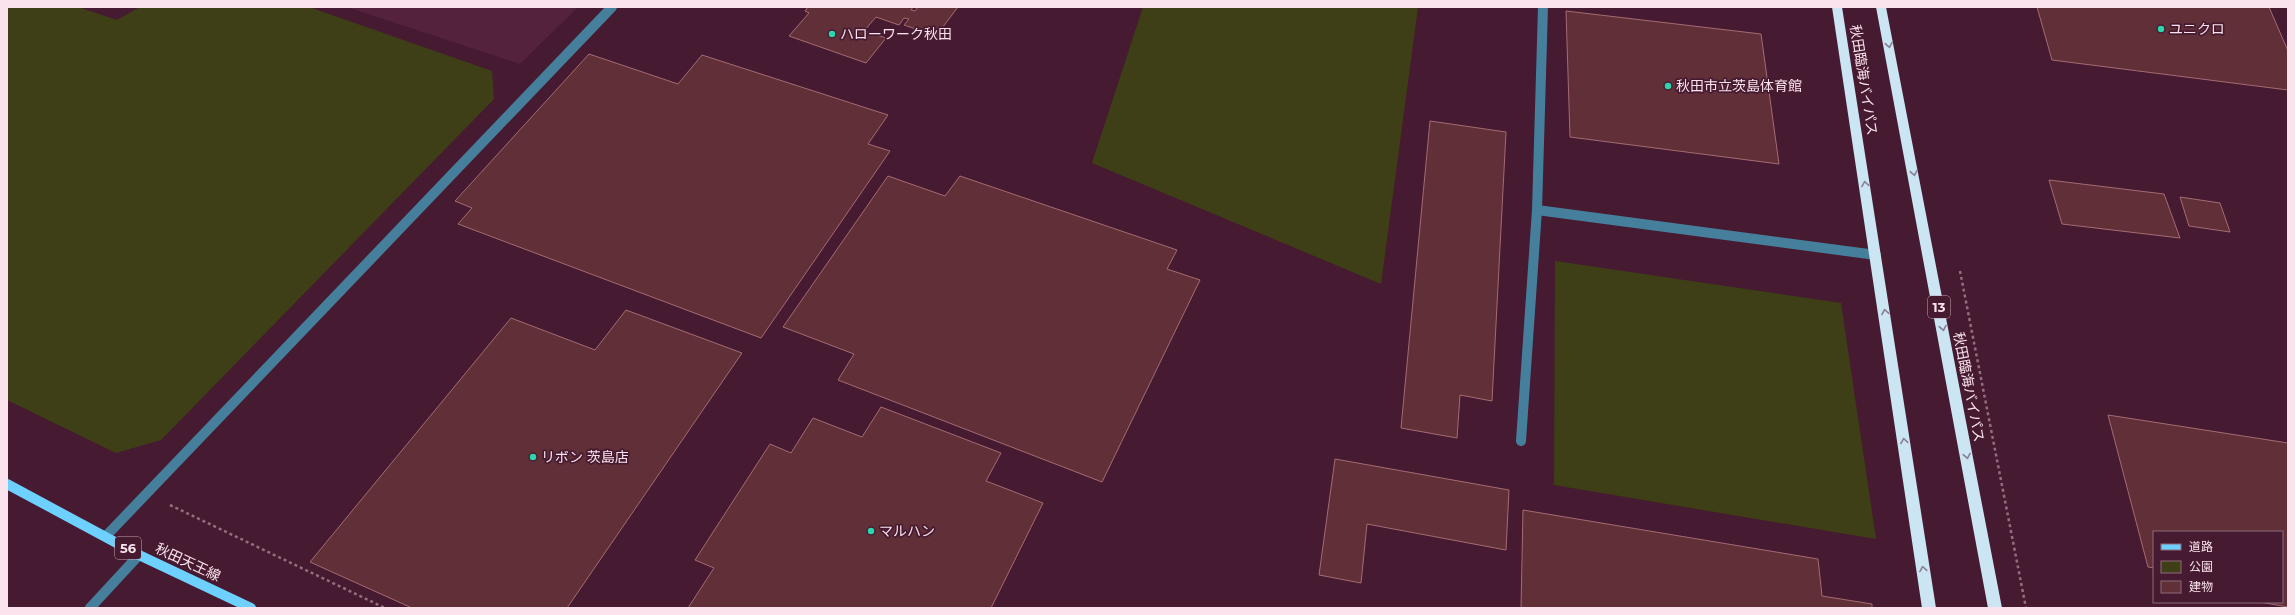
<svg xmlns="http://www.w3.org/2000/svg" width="2295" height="615" font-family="Montserrat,'Noto Sans JP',sans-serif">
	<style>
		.built { fill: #55223b }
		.green { fill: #3e3f16 }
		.building { fill: #612f37; stroke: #a46b73 }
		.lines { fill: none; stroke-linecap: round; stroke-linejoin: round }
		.path { stroke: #926f80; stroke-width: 2.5; stroke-dasharray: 3 3; stroke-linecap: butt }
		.minor { stroke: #457f9c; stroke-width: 10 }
		.major { stroke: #6dd0fe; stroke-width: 10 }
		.highway { fill: #cbe5f3; fill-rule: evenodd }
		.oneway { stroke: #888092 }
		.poi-dot { fill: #2cd5ab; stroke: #461b31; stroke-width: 1.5 }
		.labels { text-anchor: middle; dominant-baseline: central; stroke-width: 3.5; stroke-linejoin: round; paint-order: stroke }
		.shield { fill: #461b31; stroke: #c5a7b5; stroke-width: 1 }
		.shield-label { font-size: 13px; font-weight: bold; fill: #fbe3ed }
		.poi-label { font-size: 14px; fill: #fbe3ed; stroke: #461b31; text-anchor: start }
		.street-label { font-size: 14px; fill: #fbe3ed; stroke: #461b31 }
	</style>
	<rect width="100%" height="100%" fill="#461b31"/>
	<!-- built -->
	<path class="built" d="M 347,7 L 578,7 L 520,64 Z"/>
	<!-- green -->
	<path class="green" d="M 7,7 L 78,7 L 117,20 L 140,7 L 309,7 L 492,71 L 494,99 L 161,440 L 116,453 L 7,400 Z
		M 1143,7 L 1418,7 L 1381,284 L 1092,163 Z
		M 1555,261 L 1841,303 L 1876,539 L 1554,485 Z"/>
	<!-- building -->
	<path class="building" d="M 808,7 L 913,7 L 911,10 L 915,11 L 918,7 L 958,7 L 936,36 L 904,25 L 909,19 L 904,18 L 899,25 L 876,17 L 864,31 L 886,38 L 866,63 L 789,36 L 809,13 L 805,11 Z
		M 2037,7 L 2269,7 L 2288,51 L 2288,90 L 2052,60 Z
		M 1566,11 L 1761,34 L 1779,164 L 1570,137 Z
		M 589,54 L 678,84 L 702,55 L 888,115 L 868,144 L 890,151 L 761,338 L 458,224 L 472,208 L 455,201 Z
		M 1430,121 L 1506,132 L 1492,401 L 1460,395 L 1457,438 L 1401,428 Z
		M 888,176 L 945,196 L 960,176 L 1177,250 L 1167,269 L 1200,280 L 1102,482 L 838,380 L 854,354 L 783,327 Z
		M 2049,180 L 2164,194 L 2180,238 L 2062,224 Z
		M 2180,197 L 2220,203 L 2230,232 L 2189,226 Z
		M 626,310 L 742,353 L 567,608 L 412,608 L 310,562 L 511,318 L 595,350 Z
		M 881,407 L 1001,453 L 986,481 L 1043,503 L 991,608 L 688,608 L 714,568 L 695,560 L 770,444 L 791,453 L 813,418 L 862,437 Z
		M 2108,415 L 2288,443 L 2288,607 L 2260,602 L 2282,602 L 2282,532 L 2154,532 L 2154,568 L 2148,567 Z
		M 1335,459 L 1509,490 L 1506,550 L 1367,524 L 1361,583 L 1319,575 Z
		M 1523,510 L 1818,559 L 1822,596 L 1872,604 L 1872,608 L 1521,608 Z"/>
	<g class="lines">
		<!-- path -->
		<path class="path" d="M 1960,271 L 2026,608
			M 170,505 L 385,608"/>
		<!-- minor -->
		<path class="minor" d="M 1537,210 L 1543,7
			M 1521,441 L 1537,210 L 1876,255
			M 106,536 L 612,7
			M 90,608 L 139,555"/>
		<!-- major -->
		<path class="major" d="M 7,484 L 139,555 L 251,608"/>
		<!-- highway -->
		<path class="highway" d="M 1832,7 L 1842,7 L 1936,608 L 1922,608 Z
			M 1876,7 L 1886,7 L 2002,608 L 1988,608 Z"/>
	</g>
	<!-- one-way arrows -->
	<defs><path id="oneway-chevron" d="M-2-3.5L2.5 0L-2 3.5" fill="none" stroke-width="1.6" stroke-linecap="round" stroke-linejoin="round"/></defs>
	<g class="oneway">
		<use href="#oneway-chevron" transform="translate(1889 45) rotate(79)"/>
		<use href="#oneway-chevron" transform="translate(1914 173) rotate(79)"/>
		<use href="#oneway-chevron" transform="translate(1865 184) rotate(-99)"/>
		<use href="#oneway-chevron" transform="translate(1885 312) rotate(-99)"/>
		<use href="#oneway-chevron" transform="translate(1943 328) rotate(79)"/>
		<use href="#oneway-chevron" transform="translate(1904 441) rotate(-99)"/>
		<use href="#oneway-chevron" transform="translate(1967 456) rotate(79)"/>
		<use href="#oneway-chevron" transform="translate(1923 569) rotate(-99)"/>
	</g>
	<!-- markers -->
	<g class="poi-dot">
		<circle cx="2161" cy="29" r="4"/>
		<circle cx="832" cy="34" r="4"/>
		<circle cx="1668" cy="86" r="4"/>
		<circle cx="533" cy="457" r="4"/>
		<circle cx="871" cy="531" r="4"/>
	</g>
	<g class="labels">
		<!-- shield labels -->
		<g class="shield">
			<rect x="1928" y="296" width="22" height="22" rx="3"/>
			<rect x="115" y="537" width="26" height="22" rx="3"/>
		</g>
		<g class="shield-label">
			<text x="1939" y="307">13</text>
			<text x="128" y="548">56</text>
		</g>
		<!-- poi labels -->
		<g class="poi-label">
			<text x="2169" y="29">ユニクロ</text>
			<text x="840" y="34">ハローワーク秋田</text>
			<text x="1676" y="86">秋田市立茨島体育館</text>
			<text x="541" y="457">リボン 茨島店</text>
			<text x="879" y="531">マルハン</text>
		</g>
		<!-- street labels -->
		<g class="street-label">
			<text transform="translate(1864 80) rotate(81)">秋田臨海バイパス</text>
			<text transform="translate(1969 387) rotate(79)">秋田臨海バイパス</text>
			<text transform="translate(188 562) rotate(25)">秋田天王線</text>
		</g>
	</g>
	<!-- border -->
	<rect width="2295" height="615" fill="none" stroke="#fbe3ed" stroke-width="16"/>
	<!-- legend -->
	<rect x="2153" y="531" width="130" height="72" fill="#461b31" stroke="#8e6b7c"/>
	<rect x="2161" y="544" width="20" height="6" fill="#6dd0fe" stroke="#8e6b7c"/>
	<text x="2189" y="551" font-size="12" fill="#fbe3ed">道路</text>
	<rect x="2161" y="561" width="20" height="12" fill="#3e3f16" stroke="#8e6b7c"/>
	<text x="2189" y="571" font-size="12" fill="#fbe3ed">公園</text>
	<rect x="2161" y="581" width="20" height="12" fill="#612f37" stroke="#8e6b7c"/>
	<text x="2189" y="591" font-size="12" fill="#fbe3ed">建物</text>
</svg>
